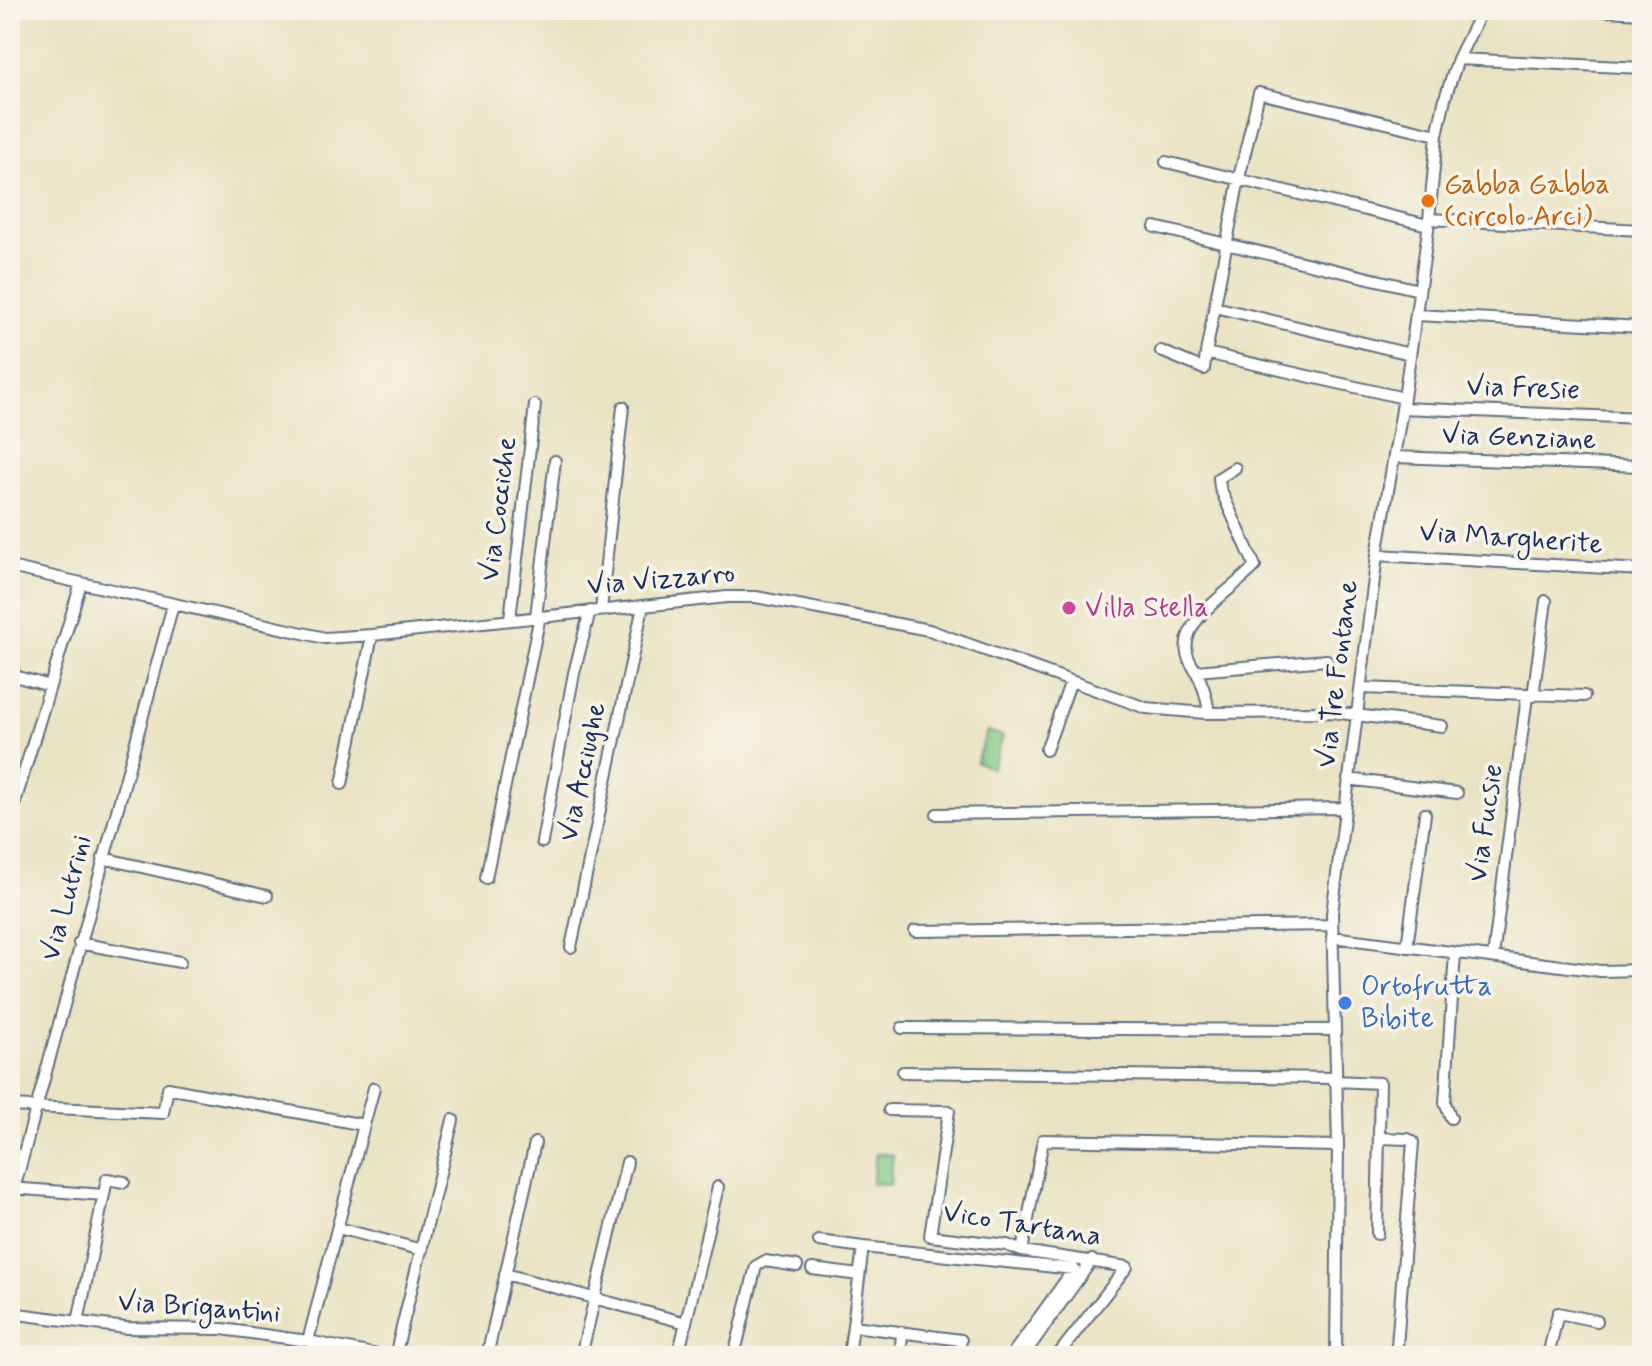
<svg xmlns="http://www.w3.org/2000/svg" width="1652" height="1366" font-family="Mynerve,sans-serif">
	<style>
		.green { fill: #82ca86; stroke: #4e7c72; stroke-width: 2 }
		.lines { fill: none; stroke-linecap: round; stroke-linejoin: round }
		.minor-casing { stroke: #636e81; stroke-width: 14 }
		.minor { stroke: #fff; stroke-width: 10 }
		.food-dot { fill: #e8710a; stroke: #f7f3e8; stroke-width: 3 }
		.hotel-dot { fill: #d1479c; stroke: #f7f3e8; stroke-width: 3 }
		.shop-dot { fill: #3f7fe0; stroke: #f7f3e8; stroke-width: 3 }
		.labels { text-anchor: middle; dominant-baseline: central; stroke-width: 7; stroke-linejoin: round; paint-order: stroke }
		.food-label { font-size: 28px; fill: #c56008; stroke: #f7f3e8; text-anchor: start }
		.street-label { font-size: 28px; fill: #1b2f5e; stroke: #f7f3e8 }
		.hotel-label { font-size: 28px; fill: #b23c85; stroke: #f7f3e8; text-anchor: start }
		.shop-label { font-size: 28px; fill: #366cbe; stroke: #f7f3e8; text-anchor: start }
	</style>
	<rect width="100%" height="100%" fill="#f7f3e8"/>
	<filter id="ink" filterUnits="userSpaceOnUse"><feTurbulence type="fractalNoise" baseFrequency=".0125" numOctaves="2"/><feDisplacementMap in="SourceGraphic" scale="16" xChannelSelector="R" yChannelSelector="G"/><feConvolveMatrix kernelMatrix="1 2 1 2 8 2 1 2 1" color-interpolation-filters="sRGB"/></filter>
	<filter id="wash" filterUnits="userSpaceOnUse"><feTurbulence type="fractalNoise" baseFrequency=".006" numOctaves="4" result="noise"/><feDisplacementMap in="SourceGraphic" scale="32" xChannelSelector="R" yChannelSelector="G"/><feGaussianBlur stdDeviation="1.8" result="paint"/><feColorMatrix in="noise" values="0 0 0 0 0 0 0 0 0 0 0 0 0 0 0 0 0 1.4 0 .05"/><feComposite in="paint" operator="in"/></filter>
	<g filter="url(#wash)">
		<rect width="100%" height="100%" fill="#eae3c3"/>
		<!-- green -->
		<path class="green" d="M 987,731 L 1003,736 L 992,768 L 976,762 Z
			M 876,1153 L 893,1155 L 890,1185 L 872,1183 Z"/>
	</g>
	<g filter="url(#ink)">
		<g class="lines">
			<defs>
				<path id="minor" d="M 1588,10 L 1642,13
					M 1458,59 L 1642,68
					M 1166,162 L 1428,225
					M 1429,219 L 1642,230
					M 1155,227 L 1419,290
					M 1215,307 L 1410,354
					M 1416,315 L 1642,327
					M 1161,351 L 1204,369 L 1206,353 L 1404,398
					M 1206,353 L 1239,178 L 1259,93 L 1437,135
					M 1402,408 L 1642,418
					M 1394,457 L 1642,466
					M 1377,555 L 1642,570
					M 10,567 L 325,638 L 372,635 L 727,597 L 756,597 L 929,630 L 1146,708 L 1205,713 L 1333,712 L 1442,726
					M 601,610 L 623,407
					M 536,616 L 555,461
					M 510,619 L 535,405
					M 10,662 L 14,673 L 18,677 L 50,686
					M 1196,671 L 1327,660
					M 1361,688 L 1584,696
					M 1533,696 L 1546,601
					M 1209,713 C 1207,698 1203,683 1195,670 C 1192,664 1188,660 1187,653 C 1180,618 1236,588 1255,566 L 1220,488 L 1219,478 L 1235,468
					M 1046,750 L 1071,681
					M 1348,779 L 1457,793
					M 342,784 L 372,635
					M 937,814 L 1344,808
					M 10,819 L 81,583
					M 542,842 L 574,673 L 590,611
					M 103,858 L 267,896
					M 486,878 L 540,616
					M 915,931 L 1331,925
					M 1332,937 L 1601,971 L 1642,970
					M 79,943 L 180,962
					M 571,947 L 643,606
					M 1407,947 L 1425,814
					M 1493,957 L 1527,696
					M 902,1028 L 1333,1030
					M 903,1072 L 1334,1078
					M 1334,1081 L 1380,1083 L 1377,1234
					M 10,1106 L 163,1113 L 168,1088 L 364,1125 L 308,1341
					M 889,1110 L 949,1111 L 930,1236 L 1007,1245 L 1022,1251 L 1127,1267 L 1057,1356
					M 1451,1118 L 1445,1103 L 1455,953
					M 364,1125 L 374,1088
					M 1379,1138 L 1408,1139 L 1413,1142 L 1397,1346
					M 10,1188 L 104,1195
					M 10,1204 L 173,605
					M 338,1228 L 422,1250
					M 819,1241 L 863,1247
					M 1022,1251 L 1043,1140 L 1338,1146
					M 812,1269 L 859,1275
					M 505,1274 L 686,1323
					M 10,1313 L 126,1328 L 222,1329 L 308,1341 L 383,1356
					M 78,1322 L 107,1179 L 124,1182
					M 853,1326 L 961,1340 L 959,1356
					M 901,1346 L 902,1332
					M 395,1356 L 453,1120
					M 487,1356 L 535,1143
					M 581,1356 L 627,1162
					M 678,1356 L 718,1187
					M 734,1356 L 756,1266 L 765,1261 L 797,1266
					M 849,1356 L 863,1247 L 1074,1269 L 1011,1356
					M 1023,1356 L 1092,1260
					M 1336,1356 L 1338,1146 L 1332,914 L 1377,555 L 1404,398 L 1428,230 L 1437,135 L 1445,98 L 1458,59 L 1482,10
					M 1548,1356 L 1558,1313 L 1597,1321"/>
			</defs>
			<!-- minor casing -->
			<use href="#minor" class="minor-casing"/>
			<!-- minor -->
			<use href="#minor" class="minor"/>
		</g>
	</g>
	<!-- markers -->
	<circle class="food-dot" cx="1428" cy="201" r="8"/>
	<circle class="hotel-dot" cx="1069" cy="608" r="8"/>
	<circle class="shop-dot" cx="1345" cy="1003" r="8"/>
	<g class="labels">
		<!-- food labels -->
		<g class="food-label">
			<text x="1444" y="185">Gabba Gabba<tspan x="1444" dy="32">(circolo Arci)</tspan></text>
		</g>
		<!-- street labels -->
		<g class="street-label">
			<text transform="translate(1523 389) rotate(2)">Via Fresie</text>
			<text transform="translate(1519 438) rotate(2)">Via Genziane</text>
			<text transform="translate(499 509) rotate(-83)">Via Cocciche</text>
			<text transform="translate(1511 539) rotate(4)">Via Margherite</text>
			<text transform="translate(661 580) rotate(-5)">Via Vizzarro</text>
			<text transform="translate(1338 674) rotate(-83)">Via Tre Fontane</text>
			<text transform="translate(583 772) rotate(-78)">Via Acciughe</text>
			<text transform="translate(1486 823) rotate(-82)">Via Fucsie</text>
			<text transform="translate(67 898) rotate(-75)">Via Lutrini</text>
			<text transform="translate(1022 1225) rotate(9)">Vico Tartana</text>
			<text transform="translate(199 1308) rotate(4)">Via Brigantini</text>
		</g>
		<!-- hotel labels -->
		<g class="hotel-label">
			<text x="1085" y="608">Villa Stella</text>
		</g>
		<!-- shop labels -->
		<g class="shop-label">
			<text x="1361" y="987">Ortofrutta<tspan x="1361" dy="32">Bibite</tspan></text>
		</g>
	</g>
	<!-- margin -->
	<rect width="1652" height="1366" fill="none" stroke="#f7f3e8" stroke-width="40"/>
</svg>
